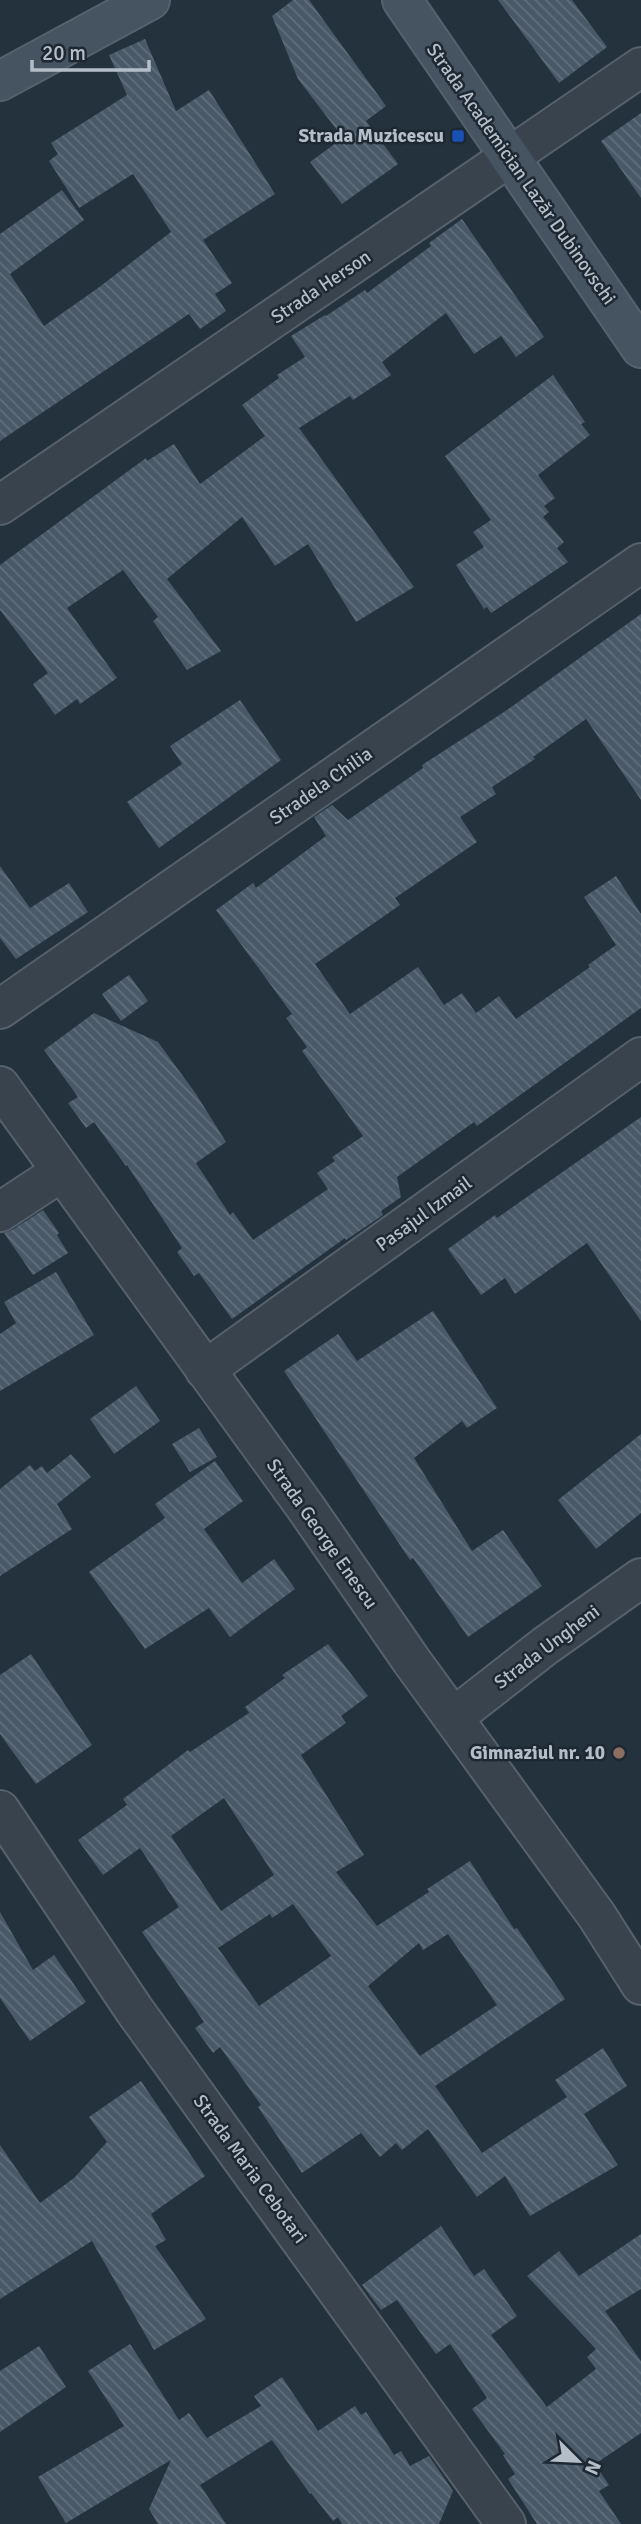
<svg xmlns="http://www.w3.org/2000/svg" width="641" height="2524" font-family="Signika,sans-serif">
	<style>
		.building { fill: url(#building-back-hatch); fill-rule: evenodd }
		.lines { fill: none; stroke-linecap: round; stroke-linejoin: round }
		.street-casing { stroke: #56616c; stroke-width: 42 }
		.secondary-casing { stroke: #56616c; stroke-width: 42 }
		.street { stroke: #38434e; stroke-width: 38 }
		.secondary { stroke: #465361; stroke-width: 38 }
		.transit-dot { fill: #1a4fb4; stroke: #1d2833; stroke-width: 2.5 }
		.education-dot { fill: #8d6e63; stroke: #1d2833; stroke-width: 2.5 }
		.labels { text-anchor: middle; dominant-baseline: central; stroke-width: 5; stroke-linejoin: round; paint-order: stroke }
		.poi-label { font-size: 19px; font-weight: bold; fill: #b4bec9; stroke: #1d2833; text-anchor: end }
		.street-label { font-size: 19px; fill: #b4bec9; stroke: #1d2833 }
	</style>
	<defs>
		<pattern id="building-back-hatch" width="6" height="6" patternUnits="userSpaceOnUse" patternTransform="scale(1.75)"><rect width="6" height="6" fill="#4a5967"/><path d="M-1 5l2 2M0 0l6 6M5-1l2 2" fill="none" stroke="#626f7b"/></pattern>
	</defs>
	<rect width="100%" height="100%" fill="#24323e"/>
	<!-- building -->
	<path class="building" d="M 293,0 L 309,0 L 386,106 L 343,138 L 298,79 L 272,16 Z
		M 498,0 L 572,0 L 607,47 L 559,83 Z
		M 145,39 L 176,111 L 209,90 L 275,194 L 203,240 L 232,283 L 215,294 L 226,311 L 200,329 L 189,314 L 0,441 L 0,234 L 62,190 L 84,220 L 10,274 L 44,326 L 98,288 L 171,232 L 133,174 L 79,208 L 49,161 L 58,154 L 51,143 L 127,95 L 109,55 Z
		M 641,113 L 641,198 L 601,141 Z
		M 366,121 L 398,164 L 342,204 L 310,162 Z
		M 462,219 L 544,337 L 516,357 L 501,336 L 474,354 L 446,313 L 382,362 L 391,375 L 353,400 L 350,396 L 299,428 L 414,587 L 356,622 L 308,544 L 275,566 L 242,517 L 167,579 L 221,651 L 187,670 L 153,621 L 158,617 L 123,570 L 67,608 L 117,678 L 80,704 L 77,699 L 55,715 L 33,684 L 48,673 L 0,610 L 0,565 L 146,458 L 147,461 L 174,444 L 200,484 L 265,436 L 242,405 L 279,378 L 277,375 L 305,357 L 291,336 L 325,315 L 326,316 L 365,290 L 367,293 L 431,246 L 429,243 Z
		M 553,375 L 585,422 L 581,424 L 590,435 L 538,475 L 555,498 L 544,506 L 549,512 L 543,517 L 564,542 L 557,548 L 568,562 L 491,613 L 487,607 L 484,609 L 456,565 L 484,547 L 473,532 L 491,520 L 445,456 Z
		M 641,614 L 641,800 L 586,719 L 533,757 L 535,759 L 492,787 L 496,794 L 460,817 L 477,842 L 395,898 L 400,905 L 315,964 L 350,1014 L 418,967 L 444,1005 L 462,993 L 476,1013 L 499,996 L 516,1019 L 590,967 L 588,965 L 616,945 L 584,897 L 616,876 L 641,914 L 641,1008 L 477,1126 L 474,1122 L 397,1177 L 401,1197 L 381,1211 L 383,1215 L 346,1240 L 345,1238 L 232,1319 L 199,1273 L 194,1276 L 177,1252 L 182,1248 L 127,1165 L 126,1166 L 94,1122 L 86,1128 L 68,1103 L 78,1097 L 44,1050 L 94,1013 L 158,1042 L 196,1094 L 226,1142 L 196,1163 L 230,1215 L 233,1212 L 253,1240 L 328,1189 L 317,1173 L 335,1161 L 332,1157 L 363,1136 L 302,1051 L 307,1047 L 286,1018 L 292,1014 L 216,910 L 253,883 L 256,888 L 326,836 L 314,817 L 332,805 L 348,820 L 423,768 L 422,765 L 504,712 Z
		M 240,700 L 281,760 L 159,848 L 127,802 L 182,764 L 170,746 Z
		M 0,866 L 30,908 L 69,883 L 88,912 L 16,959 L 0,938 Z
		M 129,975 L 148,1001 L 121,1021 L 102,994 Z
		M 641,1117 L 641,1321 L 587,1243 L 515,1294 L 505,1278 L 481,1295 L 448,1249 L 495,1215 L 497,1218 Z
		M 43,1210 L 59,1233 L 57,1235 L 68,1253 L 33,1275 L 4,1233 L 12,1230 Z
		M 56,1272 L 94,1335 L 0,1391 L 0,1334 L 16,1323 L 4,1302 Z
		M 433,1311 L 497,1408 L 467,1428 L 462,1421 L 414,1458 L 472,1551 L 503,1530 L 542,1586 L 468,1637 L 413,1558 L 410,1560 L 284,1371 L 338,1334 L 357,1361 Z
		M 136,1386 L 160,1421 L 114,1454 L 90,1419 Z
		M 199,1428 L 217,1457 L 190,1472 L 172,1444 Z
		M 641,1434 L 641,1513 L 596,1549 L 558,1500 Z
		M 71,1454 L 91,1477 L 57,1504 L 72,1529 L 0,1576 L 0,1489 L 30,1465 L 35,1471 L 42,1466 L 47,1473 Z
		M 215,1461 L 243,1501 L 204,1529 L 242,1583 L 274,1559 L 295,1589 L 230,1637 L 209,1608 L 145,1649 L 89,1572 L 165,1518 L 155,1504 Z
		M 328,1644 L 368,1696 L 341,1716 L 346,1723 L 301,1755 L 364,1855 L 336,1872 L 377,1926 L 429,1892 L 427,1889 L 470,1861 L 514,1929 L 517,1928 L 565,1999 L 435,2086 L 482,2153 L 567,2097 L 555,2080 L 603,2048 L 627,2086 L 584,2114 L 618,2165 L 530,2216 L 505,2176 L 477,2197 L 428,2129 L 402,2150 L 396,2143 L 380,2157 L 361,2133 L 302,2173 L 258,2107 L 261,2105 L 220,2047 L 213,2053 L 195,2028 L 204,2022 L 142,1932 L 179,1907 L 140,1848 L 103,1875 L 78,1840 L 127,1805 L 123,1799 L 188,1750 L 190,1752 L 249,1713 L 245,1707 L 285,1678 L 282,1675 ZM 224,1798 L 274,1875 L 221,1911 L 171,1836 ZM 293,1904 L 331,1956 L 259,2006 L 218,1948 L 270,1914 L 272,1918 ZM 448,1934 L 497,2005 L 420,2056 L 368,1986 L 419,1943 L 423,1950 Z
		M 31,1654 L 92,1745 L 36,1784 L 0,1734 L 0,1675 Z
		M 0,1912 L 33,1970 L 54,1955 L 86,2002 L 30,2041 L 0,1998 Z
		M 141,2081 L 205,2176 L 151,2214 L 166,2240 L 155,2246 L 206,2319 L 154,2350 L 92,2241 L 0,2299 L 0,2145 L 40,2203 L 74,2178 L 107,2142 L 89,2117 Z
		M 441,2226 L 474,2276 L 484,2269 L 517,2316 L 491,2335 L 547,2407 L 596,2369 L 587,2357 L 596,2349 L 527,2276 L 559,2251 L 579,2276 L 641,2234 L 641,2289 L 605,2311 L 641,2361 L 641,2433 L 595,2464 L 609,2485 L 599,2491 L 621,2524 L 537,2524 L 508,2479 L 515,2474 L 503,2455 L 505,2454 L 472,2409 L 487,2398 L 450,2344 L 436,2354 L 397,2300 L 381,2310 L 362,2285 Z
		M 130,2344 L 179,2420 L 189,2413 L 207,2438 L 261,2406 L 254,2396 L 282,2377 L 318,2431 L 355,2406 L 361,2415 L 366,2412 L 394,2455 L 401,2451 L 410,2466 L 429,2456 L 453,2491 L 439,2524 L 342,2524 L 338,2517 L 333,2521 L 311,2493 L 310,2494 L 272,2440 L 200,2485 L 226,2524 L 158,2524 L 149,2509 L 171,2460 L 66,2523 L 38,2477 L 124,2426 L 88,2371 Z
		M 39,2346 L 66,2387 L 0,2432 L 0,2371 Z"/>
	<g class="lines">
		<defs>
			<path id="street" d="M 0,505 L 641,67
				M 0,1009 L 641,563
				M 0,1086 L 306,1508 L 411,1660 L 597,1916 L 641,1985
				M 0,1212 L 61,1172
				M 205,1370 L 641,1057
				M 454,1717 L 545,1646 L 641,1578
				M 0,1810 L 135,2011 L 506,2524"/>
			<path id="secondary" d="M 402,0 L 641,348
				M 0,81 L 150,0"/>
		</defs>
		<!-- street casing -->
		<use href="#street" class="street-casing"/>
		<!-- secondary casing -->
		<use href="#secondary" class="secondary-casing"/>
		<!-- street -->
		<use href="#street" class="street"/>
		<!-- secondary -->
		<use href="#secondary" class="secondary"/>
	</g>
	<!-- markers -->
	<rect class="transit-dot" x="451" y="129" width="14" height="14" rx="3.5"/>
	<circle class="education-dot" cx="619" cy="1753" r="7"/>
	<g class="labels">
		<!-- poi labels -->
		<g class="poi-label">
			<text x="444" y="136">Strada Muzicescu</text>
			<text x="605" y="1753">Gimnaziul nr. 10</text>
		</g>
		<!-- street labels -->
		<g class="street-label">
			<text transform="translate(521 174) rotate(55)">Strada Academician Lazăr Dubinovschi</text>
			<text transform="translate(321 287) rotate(-34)">Strada Herson</text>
			<text transform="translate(321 786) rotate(-35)">Stradela Chilia</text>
			<text transform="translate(424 1214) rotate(-36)">Pasajul Izmail</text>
			<text transform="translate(322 1534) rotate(55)">Strada George Enescu</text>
			<text transform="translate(547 1647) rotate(-37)">Strada Ungheni</text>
			<text transform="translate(250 2169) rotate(54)">Strada Maria Cebotari</text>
		</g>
	</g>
	<!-- north arrow -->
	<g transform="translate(578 2461) rotate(114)" stroke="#1d2833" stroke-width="5" paint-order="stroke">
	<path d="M0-5L12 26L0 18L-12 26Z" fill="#b4bec9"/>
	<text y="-10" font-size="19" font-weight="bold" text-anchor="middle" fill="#b4bec9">N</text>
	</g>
	<!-- scale -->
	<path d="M32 60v10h117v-10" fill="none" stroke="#b4bec9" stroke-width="3.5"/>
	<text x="42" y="60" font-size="21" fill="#b4bec9" stroke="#1d2833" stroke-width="5" paint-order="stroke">20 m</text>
</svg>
